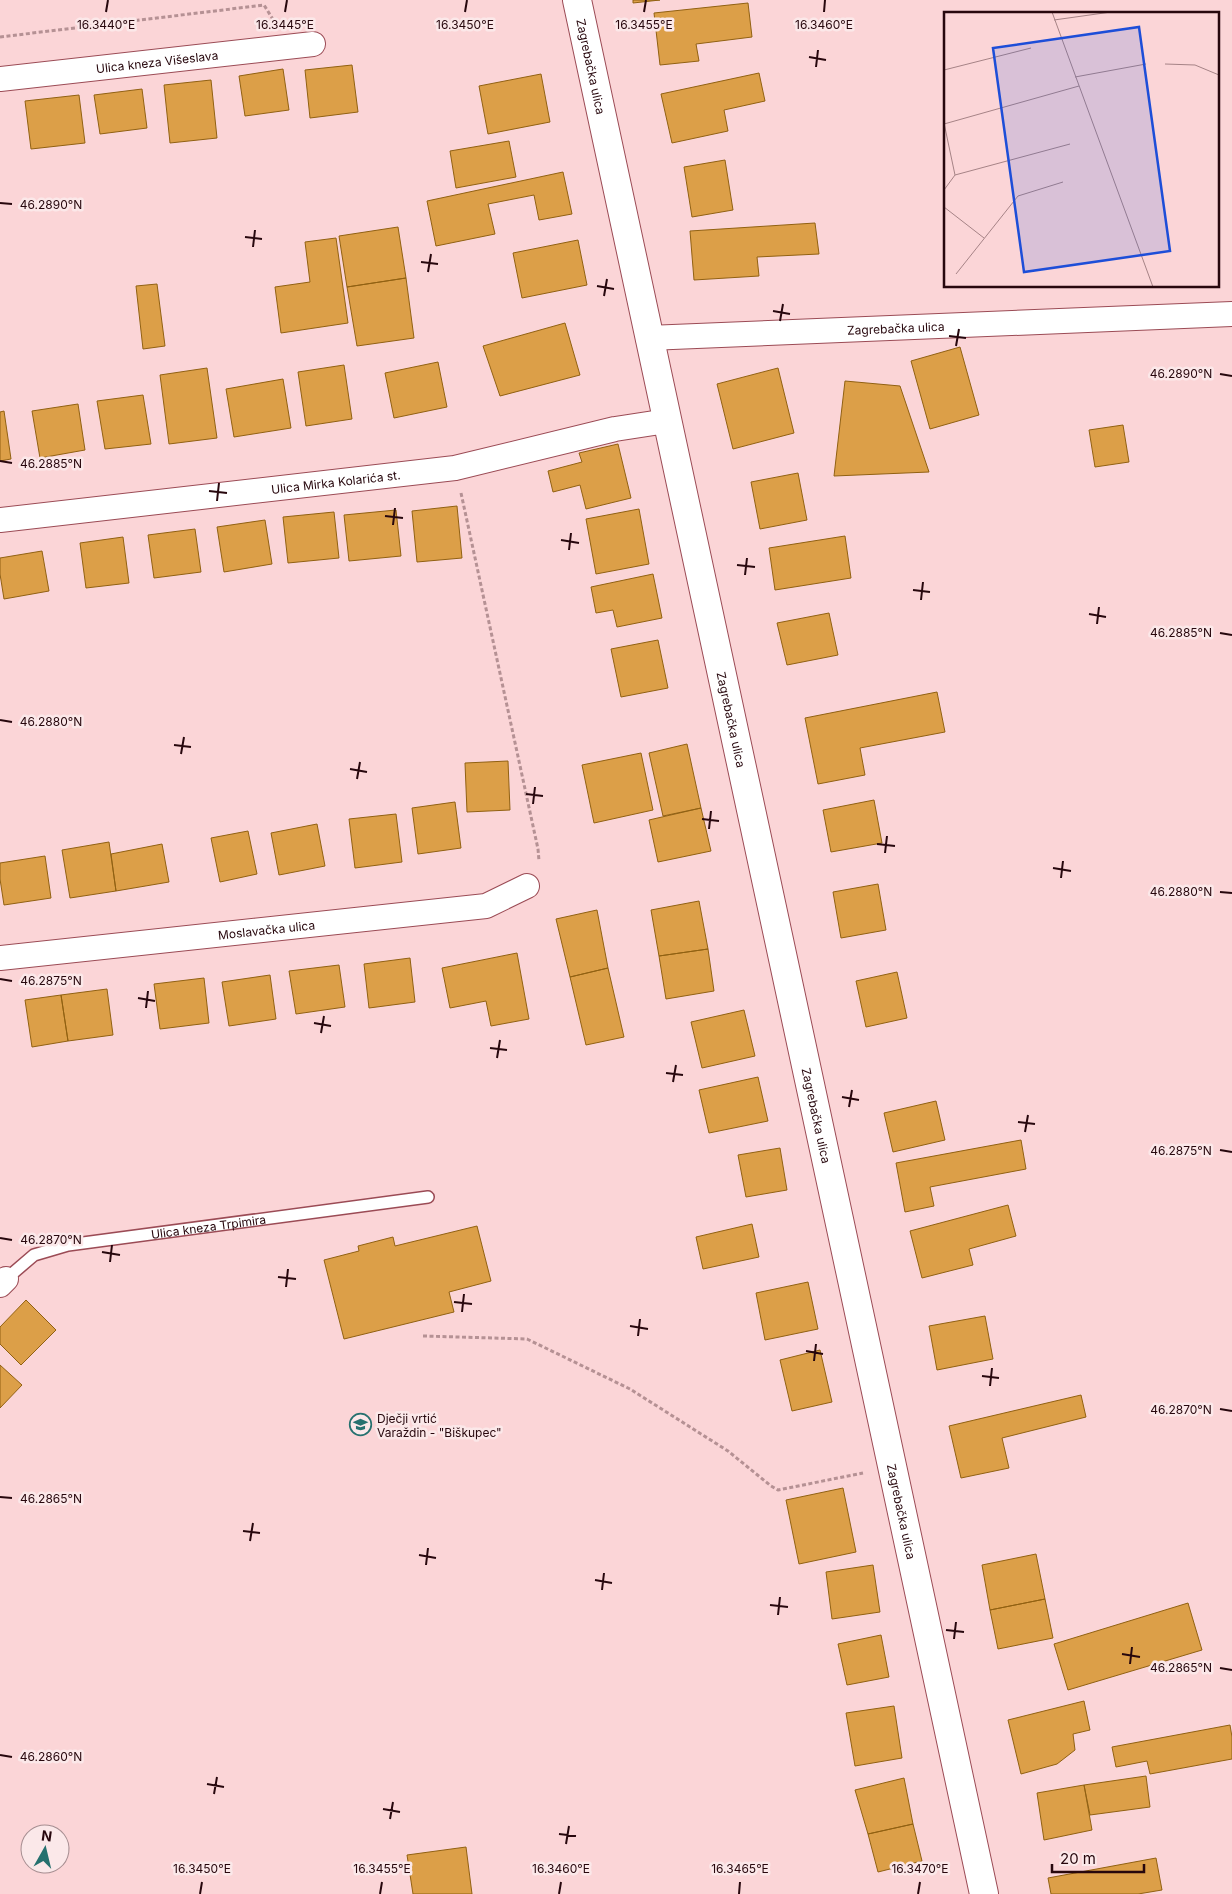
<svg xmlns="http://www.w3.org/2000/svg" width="1232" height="1894" font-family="Inter,sans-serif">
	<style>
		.building { fill: #dc9f48; stroke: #916112 }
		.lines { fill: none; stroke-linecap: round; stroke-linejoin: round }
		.service-casing { stroke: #9b4b55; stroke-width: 14 }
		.minor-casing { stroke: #9b4b55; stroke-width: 26 }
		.secondary-casing { stroke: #9b4b55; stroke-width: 30 }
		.path { stroke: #b59194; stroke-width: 3; stroke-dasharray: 4 2.5; stroke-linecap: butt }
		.service { stroke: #fff; stroke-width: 11 }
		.minor { stroke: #fff; stroke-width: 24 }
		.secondary { stroke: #fff; stroke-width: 28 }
		.ticks { fill: none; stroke: #27070d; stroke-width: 2 }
		.labels { text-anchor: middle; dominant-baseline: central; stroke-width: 5; stroke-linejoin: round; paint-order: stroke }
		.street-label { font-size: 12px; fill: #27070d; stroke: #fbe8e9 }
		.poi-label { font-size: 12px; fill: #27070d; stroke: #fbe8e9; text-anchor: start }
		.inset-road { fill: none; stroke: #a68386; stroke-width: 1 }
		.view { fill: #1d4ed8; fill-opacity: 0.15; stroke: #1d4ed8; stroke-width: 2.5 }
		.inset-edge { fill: none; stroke: #27070d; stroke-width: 2.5 }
		.ticks-label { font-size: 12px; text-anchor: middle; fill: #27070d; stroke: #fbe8e9; stroke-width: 5; stroke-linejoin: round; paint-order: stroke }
	</style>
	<rect width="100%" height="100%" fill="#fbd5d7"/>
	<!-- building -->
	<path class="building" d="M 633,0 L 660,0 L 633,3 Z
		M 748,3 L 752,37 L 696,44 L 699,61 L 660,65 L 654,13 Z
		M 352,65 L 358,112 L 310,118 L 305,70 Z
		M 283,69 L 289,110 L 245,116 L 239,76 Z
		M 759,73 L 765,101 L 724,110 L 728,131 L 672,143 L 661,94 Z
		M 541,74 L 550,122 L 488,134 L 479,86 Z
		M 211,80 L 217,138 L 170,143 L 164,85 Z
		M 142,89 L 147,128 L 100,134 L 94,95 Z
		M 79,95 L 85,143 L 31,149 L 25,101 Z
		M 509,141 L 516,177 L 456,188 L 450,151 Z
		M 725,160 L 733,210 L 692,217 L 684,167 Z
		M 563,172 L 572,214 L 539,220 L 534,195 L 488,204 L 495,234 L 436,246 L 427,201 Z
		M 815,223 L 819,254 L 757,257 L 759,276 L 694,280 L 690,231 Z
		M 398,227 L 406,278 L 347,287 L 339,236 Z
		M 336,238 L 348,323 L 281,333 L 275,287 L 310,282 L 305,242 Z
		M 578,240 L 587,285 L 522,298 L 513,253 Z
		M 406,278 L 414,338 L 357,346 L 347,287 Z
		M 157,284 L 165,346 L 143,349 L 136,286 Z
		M 565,323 L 580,375 L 500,396 L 483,346 Z
		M 960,347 L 979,415 L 930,429 L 911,361 Z
		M 438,362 L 447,407 L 394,418 L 385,373 Z
		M 344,365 L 352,419 L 306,426 L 298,372 Z
		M 207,368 L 217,438 L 169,444 L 160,375 Z
		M 778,368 L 794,433 L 733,449 L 717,384 Z
		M 283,379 L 291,428 L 234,437 L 226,389 Z
		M 845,381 L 900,386 L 929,472 L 834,476 Z
		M 143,395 L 151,444 L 105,449 L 97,401 Z
		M 78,404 L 85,450 L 40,458 L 32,411 Z
		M 4,411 L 11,459 L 0,461 L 0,412 Z
		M 1123,425 L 1129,462 L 1095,467 L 1089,430 Z
		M 618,444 L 631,498 L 586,509 L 580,485 L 553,492 L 548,471 L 582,462 L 579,453 Z
		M 798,473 L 807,520 L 760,529 L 751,482 Z
		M 457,506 L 462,558 L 417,562 L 412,511 Z
		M 639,509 L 649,564 L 596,574 L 586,519 Z
		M 396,510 L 401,556 L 349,561 L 344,515 Z
		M 334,512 L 339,558 L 288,563 L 283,517 Z
		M 265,520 L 272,564 L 224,572 L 217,527 Z
		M 195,529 L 201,572 L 154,578 L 148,535 Z
		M 845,536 L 851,578 L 775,590 L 769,548 Z
		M 123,537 L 129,583 L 86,588 L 80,543 Z
		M 42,551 L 49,591 L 4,599 L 0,574 L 0,558 Z
		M 653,574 L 662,618 L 617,627 L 613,610 L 596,613 L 591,587 Z
		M 829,613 L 838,655 L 787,665 L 777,623 Z
		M 658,640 L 668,688 L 621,697 L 611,649 Z
		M 937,692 L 945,732 L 860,748 L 865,775 L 818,784 L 805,718 Z
		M 687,744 L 701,808 L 663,816 L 649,753 Z
		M 641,753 L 653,810 L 594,823 L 582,765 Z
		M 508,761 L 510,810 L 467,812 L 465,763 Z
		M 874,800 L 882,843 L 831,852 L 823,810 Z
		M 455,802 L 461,848 L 418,854 L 412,808 Z
		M 701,808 L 711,851 L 658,862 L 649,820 Z
		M 396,814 L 402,862 L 355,868 L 349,819 Z
		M 317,824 L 325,866 L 279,875 L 271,833 Z
		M 248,831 L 257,874 L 220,882 L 211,838 Z
		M 109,842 L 116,891 L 70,898 L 62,850 Z
		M 162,844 L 169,882 L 116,891 L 111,854 Z
		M 45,856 L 51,898 L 4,905 L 0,879 L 0,863 Z
		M 878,884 L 886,930 L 841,938 L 833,892 Z
		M 699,901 L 708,949 L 659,956 L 651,910 Z
		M 597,910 L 608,968 L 570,977 L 556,919 Z
		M 708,949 L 714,991 L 666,999 L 659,956 Z
		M 517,953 L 529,1019 L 491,1026 L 486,1001 L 450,1008 L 442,968 Z
		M 410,958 L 415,1002 L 369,1008 L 364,964 Z
		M 339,965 L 345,1007 L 296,1014 L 289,971 Z
		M 608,968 L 624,1037 L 586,1045 L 570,977 Z
		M 897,972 L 907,1018 L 866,1027 L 856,981 Z
		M 270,975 L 276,1019 L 229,1026 L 222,982 Z
		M 204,978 L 209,1023 L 160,1029 L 154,984 Z
		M 107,989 L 113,1035 L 68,1041 L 61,995 Z
		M 61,995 L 68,1041 L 32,1047 L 25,1000 Z
		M 744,1010 L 755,1056 L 702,1068 L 691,1022 Z
		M 758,1077 L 768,1121 L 709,1133 L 699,1090 Z
		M 936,1101 L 945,1140 L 893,1152 L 884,1113 Z
		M 1021,1140 L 1026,1169 L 930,1187 L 934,1206 L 905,1212 L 896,1163 Z
		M 780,1148 L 787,1190 L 746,1197 L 738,1155 Z
		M 1008,1205 L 1016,1236 L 969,1249 L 973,1265 L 922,1278 L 910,1231 Z
		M 752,1224 L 759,1257 L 703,1269 L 696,1237 Z
		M 477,1226 L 491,1281 L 449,1292 L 454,1312 L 344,1339 L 324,1260 L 359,1251 L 358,1246 L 393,1237 L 395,1246 Z
		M 808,1282 L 818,1329 L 765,1340 L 756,1293 Z
		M 26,1300 L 56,1330 L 21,1365 L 0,1344 L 0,1327 Z
		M 985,1316 L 993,1359 L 937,1370 L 929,1326 Z
		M 820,1350 L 832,1402 L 792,1411 L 780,1360 Z
		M 0,1365 L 22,1385 L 0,1408 Z
		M 1081,1395 L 1086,1417 L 1002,1438 L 1009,1468 L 961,1478 L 949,1426 Z
		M 843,1488 L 856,1552 L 799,1564 L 786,1500 Z
		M 1036,1554 L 1045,1599 L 990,1610 L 982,1565 Z
		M 873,1565 L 880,1612 L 832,1619 L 826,1572 Z
		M 1045,1599 L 1053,1638 L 998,1649 L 990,1610 Z
		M 1188,1603 L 1202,1650 L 1068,1690 L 1054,1644 Z
		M 881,1635 L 889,1677 L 847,1685 L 838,1644 Z
		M 1084,1701 L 1090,1730 L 1073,1734 L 1075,1750 L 1057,1764 L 1021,1774 L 1008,1720 Z
		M 894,1706 L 902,1758 L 855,1766 L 846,1713 Z
		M 1230,1725 L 1232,1737 L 1232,1759 L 1150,1774 L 1147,1761 L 1116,1767 L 1112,1747 Z
		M 1146,1776 L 1150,1807 L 1090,1815 L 1084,1785 Z
		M 904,1778 L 913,1824 L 868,1834 L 855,1790 Z
		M 1084,1785 L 1092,1830 L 1044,1840 L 1037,1793 Z
		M 913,1824 L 922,1861 L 878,1872 L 868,1834 Z
		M 466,1847 L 472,1894 L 413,1894 L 407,1855 Z
		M 1156,1858 L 1162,1890 L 1138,1894 L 1051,1894 L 1048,1878 Z"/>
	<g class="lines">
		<defs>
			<g id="service">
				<path id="s1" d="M 6,1279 L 34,1255 L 68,1245 L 428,1197"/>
			</g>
			<g id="minor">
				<path id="s2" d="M 0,79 L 313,44"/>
				<path id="s3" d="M 648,338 L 1232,314"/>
				<path id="s4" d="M 0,520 L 455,468 L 615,429 L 667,421"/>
				<path id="s5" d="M 0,958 L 486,906 L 527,886"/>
				<path d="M 0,1285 L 6,1279"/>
			</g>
			<g id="secondary">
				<path id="s6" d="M 577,0 L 984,1894"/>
			</g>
		</defs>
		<!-- service casing -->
		<use href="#service" class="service-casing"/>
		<!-- minor casing -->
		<use href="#minor" class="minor-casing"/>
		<!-- secondary casing -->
		<use href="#secondary" class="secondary-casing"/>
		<!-- path -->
		<path class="path" d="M 0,37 L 264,5 L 274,21
			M 461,493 L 538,849 L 539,861
			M 423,1336 L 527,1339 L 630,1389 L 728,1451 L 771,1486 L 778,1490 L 863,1473"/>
		<!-- service -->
		<use href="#service" class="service"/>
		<!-- minor -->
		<use href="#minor" class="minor"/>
		<!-- secondary -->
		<use href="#secondary" class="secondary"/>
	</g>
	<!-- ticks -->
	<path class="ticks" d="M 106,12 L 108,0M 285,12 L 287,0M 465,12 L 467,0M 644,12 L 646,0M 824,12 L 825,0M 809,57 L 826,60M 816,67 L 818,50M 0,203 L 12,204M 245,237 L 262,239M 253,247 L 255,230M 421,262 L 438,264M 428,272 L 431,254M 597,286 L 614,289M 604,296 L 607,279M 773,311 L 790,314M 780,321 L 783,304M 949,336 L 966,338M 956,346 L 959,329M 1220,374 L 1232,376M 0,461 L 12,463M 209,491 L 227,493M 217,501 L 219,483M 385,516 L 403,518M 393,525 L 395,508M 561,540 L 579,543M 569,550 L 571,533M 737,565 L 755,567M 745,575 L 747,558M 913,590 L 930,592M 921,600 L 923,582M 1089,614 L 1106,617M 1097,624 L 1099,607M 1220,633 L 1232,635M 0,720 L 12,722M 174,745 L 191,747M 181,754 L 184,737M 350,769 L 367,772M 357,779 L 360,762M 526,794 L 543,796M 533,804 L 535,787M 702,819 L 719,821M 709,829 L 711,811M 877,844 L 895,846M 885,853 L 887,836M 1053,868 L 1071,871M 1061,878 L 1063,861M 1220,892 L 1232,893M 0,979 L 12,981M 138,998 L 155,1001M 146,1008 L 148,991M 314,1023 L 331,1026M 321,1033 L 324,1016M 490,1048 L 507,1050M 497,1058 L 500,1040M 666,1073 L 683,1075M 673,1082 L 676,1065M 842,1097 L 859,1100M 849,1107 L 852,1090M 1018,1122 L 1035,1124M 1025,1132 L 1028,1115M 1220,1150 L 1232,1152M 0,1238 L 12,1240M 102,1252 L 120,1255M 110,1262 L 112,1245M 278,1277 L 296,1279M 286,1287 L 288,1269M 454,1302 L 472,1304M 462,1312 L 464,1294M 630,1326 L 648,1329M 638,1336 L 640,1319M 806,1351 L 823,1354M 814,1361 L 816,1344M 982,1376 L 999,1378M 990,1386 L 992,1368M 1220,1409 L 1232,1411M 0,1497 L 12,1498M 243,1531 L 260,1533M 250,1541 L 253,1523M 419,1555 L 436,1558M 426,1565 L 428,1548M 595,1580 L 612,1583M 602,1590 L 604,1573M 770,1605 L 788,1607M 778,1615 L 780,1597M 946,1630 L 964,1632M 954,1639 L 956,1622M 1122,1654 L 1140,1657M 1130,1664 L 1132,1647M 1220,1668 L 1232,1670M 0,1755 L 12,1757M 207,1784 L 224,1787M 214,1794 L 217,1777M 383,1809 L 400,1812M 390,1819 L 393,1802M 559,1834 L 576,1836M 566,1844 L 569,1826M 200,1894 L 202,1882M 380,1894 L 382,1882M 559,1894 L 561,1882M 739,1894 L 740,1882M 918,1894 L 920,1882"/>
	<!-- icons -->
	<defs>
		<symbol id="school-ring" viewBox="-11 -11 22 22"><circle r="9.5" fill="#fbe8e9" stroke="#26716f" stroke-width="1.5"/><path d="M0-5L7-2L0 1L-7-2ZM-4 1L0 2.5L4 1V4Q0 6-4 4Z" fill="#26716f"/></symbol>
	</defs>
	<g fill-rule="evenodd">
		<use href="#school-ring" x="348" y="1412" width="25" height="25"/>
	</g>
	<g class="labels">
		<!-- street labels -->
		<g class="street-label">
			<text stroke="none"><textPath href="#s2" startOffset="158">Ulica kneza Višeslava</textPath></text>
			<text stroke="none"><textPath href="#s6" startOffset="68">Zagrebačka ulica</textPath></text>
			<text stroke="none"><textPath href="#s3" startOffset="248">Zagrebačka ulica</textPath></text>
			<text stroke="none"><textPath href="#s4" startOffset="338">Ulica Mirka Kolarića st.</textPath></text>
			<text stroke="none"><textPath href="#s6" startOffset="736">Zagrebačka ulica</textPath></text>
			<text stroke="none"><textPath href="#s5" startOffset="268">Moslavačka ulica</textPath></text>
			<text stroke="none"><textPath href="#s6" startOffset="1141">Zagrebačka ulica</textPath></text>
			<text stroke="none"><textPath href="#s1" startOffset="214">Ulica kneza Trpimira</textPath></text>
			<text stroke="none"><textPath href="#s6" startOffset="1546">Zagrebačka ulica</textPath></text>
		</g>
		<!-- poi labels -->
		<g class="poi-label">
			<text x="377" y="1418">Dječji vrtić<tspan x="377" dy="14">Varaždin - "Biškupec"</tspan></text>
		</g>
	</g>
	<!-- overview -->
	<g transform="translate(944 12)">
		<rect width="275" height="275" fill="#fbd5d7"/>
		<path class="inset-road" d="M 108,0 L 209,275M 110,8 L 167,0M 221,52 L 251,53 L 275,63M 0,58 L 87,36M 131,65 L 202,52M 0,111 L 11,163 L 0,178M 0,112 L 135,74M 11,163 L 126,132M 0,195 L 40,226M 12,262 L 74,184 L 119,170"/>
		<path class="view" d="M 195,15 L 226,239 L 80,260 L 49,36 Z"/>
		<rect width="275" height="275" class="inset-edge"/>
	</g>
	<g class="ticks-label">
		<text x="106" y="29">16.3440°E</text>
		<text x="285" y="29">16.3445°E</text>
		<text x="465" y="29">16.3450°E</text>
		<text x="644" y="29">16.3455°E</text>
		<text x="824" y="29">16.3460°E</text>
		<text x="51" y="209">46.2890°N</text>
		<text x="1181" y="378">46.2890°N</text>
		<text x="51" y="468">46.2885°N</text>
		<text x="1181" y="637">46.2885°N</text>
		<text x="51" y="726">46.2880°N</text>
		<text x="1181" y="896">46.2880°N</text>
		<text x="51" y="985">46.2875°N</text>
		<text x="1181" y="1155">46.2875°N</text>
		<text x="51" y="1244">46.2870°N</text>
		<text x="1181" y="1414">46.2870°N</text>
		<text x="51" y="1503">46.2865°N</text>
		<text x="1181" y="1672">46.2865°N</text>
		<text x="51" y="1761">46.2860°N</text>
		<text x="202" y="1873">16.3450°E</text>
		<text x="382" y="1873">16.3455°E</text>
		<text x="561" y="1873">16.3460°E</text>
		<text x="740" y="1873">16.3465°E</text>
		<text x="920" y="1873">16.3470°E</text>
	</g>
	<!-- north arrow -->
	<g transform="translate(45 1849) rotate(8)"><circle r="24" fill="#fbe8e9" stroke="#a68e91"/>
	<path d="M0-4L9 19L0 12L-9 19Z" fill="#26716f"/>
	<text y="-8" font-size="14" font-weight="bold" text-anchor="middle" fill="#27070d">N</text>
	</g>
	<!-- scale -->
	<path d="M1052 1864v8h92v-8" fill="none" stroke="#27070d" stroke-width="2.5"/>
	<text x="1060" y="1864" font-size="15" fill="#27070d" stroke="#fbe8e9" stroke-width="4" paint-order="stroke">20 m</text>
</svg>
